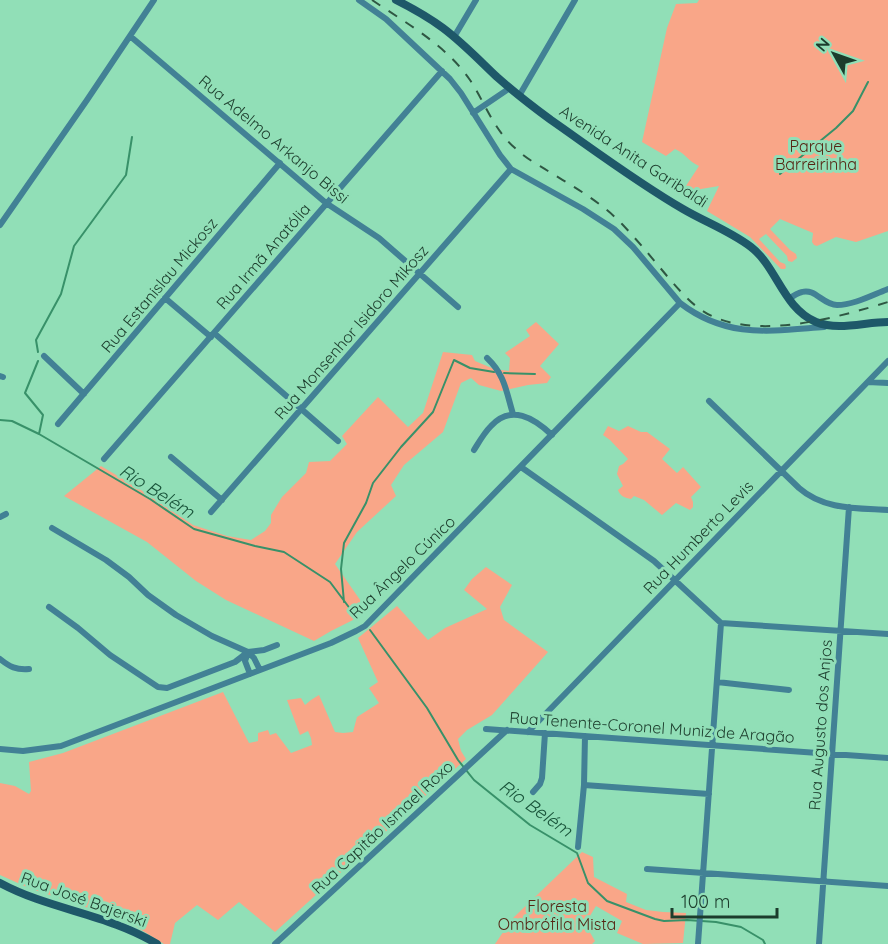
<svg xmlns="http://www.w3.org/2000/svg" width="888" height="944" font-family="Quicksand,sans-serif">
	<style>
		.green { fill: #f9a688 }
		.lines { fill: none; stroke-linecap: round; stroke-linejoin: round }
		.stream { stroke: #389169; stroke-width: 2 }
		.minor { stroke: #428195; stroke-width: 6 }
		.secondary { stroke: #1e5869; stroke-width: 8 }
		.rail { stroke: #2f5743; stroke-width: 2; stroke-dasharray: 10 10; stroke-linecap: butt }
		.labels { text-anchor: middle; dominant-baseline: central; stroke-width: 6; stroke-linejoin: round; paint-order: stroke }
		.street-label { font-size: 16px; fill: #1c3c2c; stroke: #91dfb7 }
		.park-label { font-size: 16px; fill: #552614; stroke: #91dfb7 }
		.water-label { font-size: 18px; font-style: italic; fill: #1a553b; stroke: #91dfb7 }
	</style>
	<rect width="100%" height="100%" fill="#91dfb7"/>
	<!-- green -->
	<path class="green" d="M 699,0 L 888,0 L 888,231 L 856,242 L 836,237 L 817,246 L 814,245 L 812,242 L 813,233 L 780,219 L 770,229 L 790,250 L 796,254 L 797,258 L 792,262 L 788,261 L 787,256 L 766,234 L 759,239 L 780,262 L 785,264 L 786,267 L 785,269 L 781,269 L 750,237 L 707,211 L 719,186 L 701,189 L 690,197 L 682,192 L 699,166 C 688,161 686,154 675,149 L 666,156 L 642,142 L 667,28 L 676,4 L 697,3 Z
		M 536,322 L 559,344 L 540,366 L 551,377 L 547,383 L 528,385 L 501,391 L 479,385 L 471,378 L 461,383 L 443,432 L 404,465 L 391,485 L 396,496 L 357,532 L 335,564 L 365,607 L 353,620 L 331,631 L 314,641 L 226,600 L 196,581 L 147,542 L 64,496 L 101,466 L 138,488 L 193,525 L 227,536 L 251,540 L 265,531 L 271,523 L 271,515 L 282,497 L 306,473 L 309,462 L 330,461 L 347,444 L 342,436 L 378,397 L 408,427 L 423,413 L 443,352 L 472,355 L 475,361 L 494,369 L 509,371 L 510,358 L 505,353 L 530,336 L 526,330 Z
		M 608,426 L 619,431 L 628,426 L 641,432 L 647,432 L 670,449 L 662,459 L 677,473 L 683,467 L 701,487 L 691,497 L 693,502 L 693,507 L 690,510 L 676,503 L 662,515 L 644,500 L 634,496 L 631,499 C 625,498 620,496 618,490 L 623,486 L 617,474 L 619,466 L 623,464 L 628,459 L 610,440 L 603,435 Z
		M 486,567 L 512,585 L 500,607 L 504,620 L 548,652 L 492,715 L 467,730 L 458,739 L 461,751 L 466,759 L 275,932 L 239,902 L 218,920 L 197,905 L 175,923 L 170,944 L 164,944 L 127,921 L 29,888 L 0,875 L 0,783 L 15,786 L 29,794 L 31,791 L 29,762 L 63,753 L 223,692 L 249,743 L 258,741 L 258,733 L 268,730 L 270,735 L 276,733 L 291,753 L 312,745 L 311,738 L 308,731 L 300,735 L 287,700 L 301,698 L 305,705 L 311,700 L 319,695 L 335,732 L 343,733 L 353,732 L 357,717 L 379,703 L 369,688 L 378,682 L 358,638 L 397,606 L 428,640 L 445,628 L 487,609 L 464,590 L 472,579 Z
		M 582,852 L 593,857 L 594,877 L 627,894 L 626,902 L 646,910 L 663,912 L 686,913 L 683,943 L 643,944 L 617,933 L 622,921 L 596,906 L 585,924 L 595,941 L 592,944 L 495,944 L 512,919 Z"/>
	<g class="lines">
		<!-- stream -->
		<path class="stream" d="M 780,174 L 836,128 L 853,111 L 868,82
			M 38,352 L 36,340 L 61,294 L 74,246 L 126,175 L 132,137
			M 38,361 L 25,393 L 43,415 L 39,434
			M 504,373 L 535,374
			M 0,420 L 12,421 L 39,434 L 150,499 L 194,529 L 255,546 L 284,552 L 330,582 L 357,618
			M 344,602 L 341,569 L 344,543 L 366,503 L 373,483 L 401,447 L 433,412 L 454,360 L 470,368 L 494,372
			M 370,630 L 427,708 L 458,760 L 474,780 L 530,825 L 577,853 L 588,883 L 607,901 L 655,919 L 664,921 L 687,920 L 716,922 L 741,927 L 763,940 L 765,944"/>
		<!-- minor -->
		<path class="minor" d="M 359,0 L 386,19 L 450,79 L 461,93 L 500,155 L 511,169 L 583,209 L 614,229 L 633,247 L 680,303 C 727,339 770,331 824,327
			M 130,36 L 326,203 L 379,238 L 458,307
			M 454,37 L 476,0
			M 519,96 L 575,0
			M 473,113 L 510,88
			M 0,225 L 87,100 L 154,0
			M 165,298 L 211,337
			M 789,299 C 793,296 797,293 802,292 C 815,288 823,305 837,305 C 854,305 872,295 888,289
			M 214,333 L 338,441
			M 44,356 L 84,394
			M 487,358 C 505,375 506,391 513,414
			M 0,376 L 3,377
			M 868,382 L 888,383
			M 709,401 L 799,488 C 824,510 857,508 888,510
			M 58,424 L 280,163
			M 474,450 C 479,442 484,433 491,426 C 511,404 534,418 552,435
			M 171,457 L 222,500
			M 104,459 L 442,71
			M 521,467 L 654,561 L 721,623 L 888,634
			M 211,512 L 511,169
			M 0,517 L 6,514
			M 52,528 L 106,560 L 129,577 L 148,595 L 176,615 L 212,636 L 248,652 L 254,658 L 260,670
			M 49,607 L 78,628 L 110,655 L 158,687 L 167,688 L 235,662 L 248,652 L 264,650 L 277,645
			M 248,653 L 245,661 L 250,674
			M 0,659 C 10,667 16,670 29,669
			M 717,682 L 789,690
			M 486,729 L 888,758
			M 528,732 L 888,361
			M 0,749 L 23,751 L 61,746 L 331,643 L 356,631 L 365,626 L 680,303
			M 584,785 L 709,794
			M 533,792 L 540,784 L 542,778 L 545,733
			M 578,847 L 584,785 L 585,736
			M 647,869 L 888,886
			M 275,944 L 507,730
			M 698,944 L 721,623
			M 819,944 L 849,507"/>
		<!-- secondary -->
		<path class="secondary" d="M 396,0 C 412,8 428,17 443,28 C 463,43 480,61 497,77 C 514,92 532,106 551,120 C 594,150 638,183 683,209 C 705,222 730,231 751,247 C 777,267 783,308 816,322 C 838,331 865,322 888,322
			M 0,883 C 50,910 108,914 157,944"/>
		<!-- rail -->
		<path class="rail" d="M 372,0 C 406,23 446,45 470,80 C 485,103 494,130 515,148 C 525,158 537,164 548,171 C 574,187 601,202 622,224 C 638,241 652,258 667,276 C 682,293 696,311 719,319 C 769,337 839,317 888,302"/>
	</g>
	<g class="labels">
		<!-- street labels -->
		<g class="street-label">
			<text transform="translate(274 139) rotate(40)">Rua Adelmo Arkanjo Bissi</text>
			<text transform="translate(634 156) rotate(33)">Avenida Anita Garibaldi</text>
			<text transform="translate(263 256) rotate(-49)">Rua Irmã Anatólia</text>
			<text transform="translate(159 285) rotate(-50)">Rua Estanislau Mickosz</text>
			<text transform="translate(351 332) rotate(-49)">Rua Monsenhor Isidoro Mikosz</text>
			<text transform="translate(698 537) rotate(-46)">Rua Humberto Levis</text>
			<text transform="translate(402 567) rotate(-44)">Rua Ângelo Cúnico</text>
			<text transform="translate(820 725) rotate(-86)">Rua Augusto dos Anjos</text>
			<text transform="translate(652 727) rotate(4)">Rua Tenente-Coronel Muniz de Aragão</text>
			<text transform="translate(382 827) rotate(-43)">Rua Capitão Ismael Roxo</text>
			<text transform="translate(84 899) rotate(20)">Rua José Bajerski</text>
		</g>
		<!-- park labels -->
		<g class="park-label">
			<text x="816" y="146">Parque<tspan x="816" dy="18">Barreirinha</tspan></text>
			<text x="557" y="906">Floresta<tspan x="557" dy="18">Ombrófila Mista</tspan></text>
		</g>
		<!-- water labels -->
		<g class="water-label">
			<text transform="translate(157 491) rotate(32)">Rio Belém</text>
			<text transform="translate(536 808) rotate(35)">Rio Belém</text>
		</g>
	</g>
	<!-- north arrow -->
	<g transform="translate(834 54) rotate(310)" stroke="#91dfb7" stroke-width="4.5" paint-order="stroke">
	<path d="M0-4.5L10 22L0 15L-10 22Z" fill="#1c3c2c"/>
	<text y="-9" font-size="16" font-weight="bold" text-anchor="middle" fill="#1c3c2c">N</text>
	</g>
	<!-- scale -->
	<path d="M672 908v9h105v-9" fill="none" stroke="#1c3c2c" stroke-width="3"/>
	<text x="681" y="908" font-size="18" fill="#1c3c2c" stroke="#91dfb7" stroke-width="4.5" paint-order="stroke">100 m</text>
</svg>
